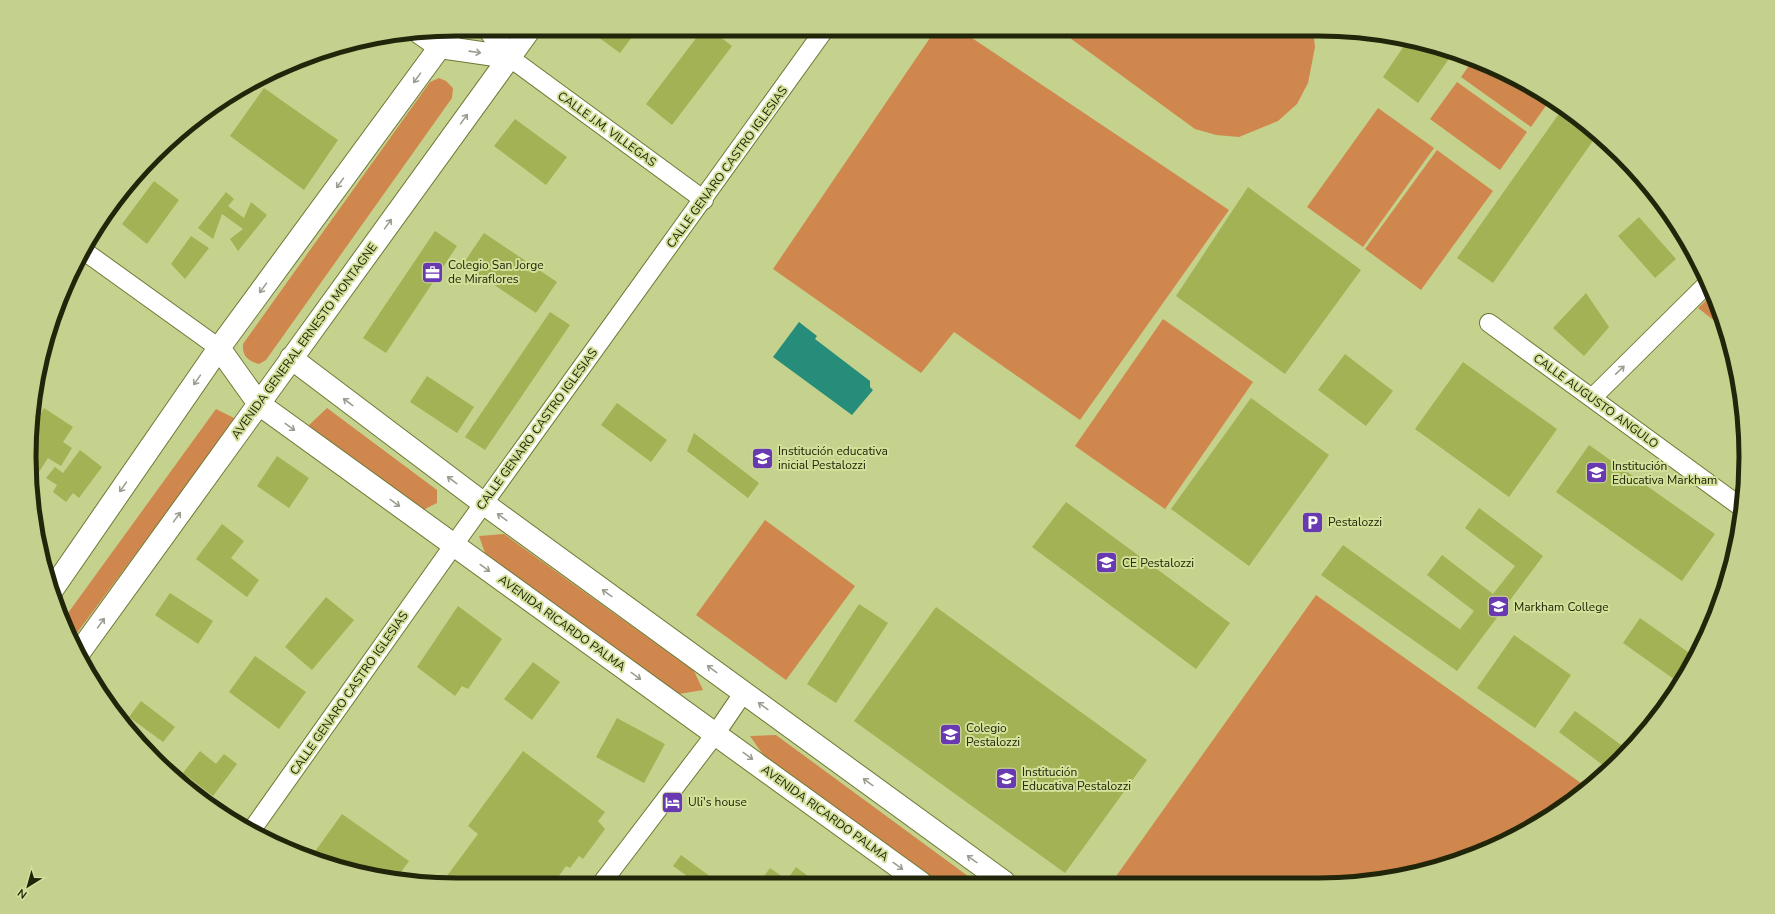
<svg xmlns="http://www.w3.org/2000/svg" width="1775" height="914" font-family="'Nunito Sans',sans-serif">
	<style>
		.green { fill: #d0874d }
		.water { fill: #268d7a }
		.building { fill: #a2b254 }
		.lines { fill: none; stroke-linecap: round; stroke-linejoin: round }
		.street-casing { stroke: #6d7835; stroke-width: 20 }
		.secondary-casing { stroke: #6d7835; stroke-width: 24 }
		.street { stroke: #fff; stroke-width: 18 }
		.secondary { stroke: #fff; stroke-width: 22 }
		.oneway { stroke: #9b9d91 }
		.labels { text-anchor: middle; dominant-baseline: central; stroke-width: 4; stroke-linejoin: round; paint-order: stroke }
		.street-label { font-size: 12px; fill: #21260a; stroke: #d2e09a }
		.poi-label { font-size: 12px; fill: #21260a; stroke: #d2e09a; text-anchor: start }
		.rim { fill: none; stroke: #21260a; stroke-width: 5 }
	</style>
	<rect width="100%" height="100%" fill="#c5d28d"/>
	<!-- green -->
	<path class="green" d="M 936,29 L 960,30 L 1229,210 L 1080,420 L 954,332 L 921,373 L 773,269 Z
		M 1059,30 L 1313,30 L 1315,47 L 1308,83 L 1297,104 L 1278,121 L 1239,137 L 1216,135 L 1195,129 Z
		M 1473,60 L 1508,73 L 1550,100 L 1531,127 L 1461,77 Z
		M 439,78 L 446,81 L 453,88 L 452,98 L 266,360 L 259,364 C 248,361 242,356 243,344 L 430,82 Z
		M 1457,82 L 1527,132 L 1500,170 L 1430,119 Z
		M 1378,108 L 1434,148 L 1363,247 L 1307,207 Z
		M 1437,150 L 1493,191 L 1421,290 L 1365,249 Z
		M 1712,295 L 1725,329 L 1698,308 Z
		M 1163,319 L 1253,382 L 1165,509 L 1075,446 Z
		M 327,408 L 437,490 L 437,503 L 423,510 L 307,427 Z
		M 216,409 L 236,419 L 71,641 L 63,620 Z
		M 765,520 L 855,586 L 786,680 L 696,615 Z
		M 504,534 L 694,671 L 703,690 L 679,694 L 485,553 L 479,536 Z
		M 1316,595 L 1588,788 L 1578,797 L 1482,853 L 1374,881 L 1112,882 Z
		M 776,735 L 976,882 L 938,883 L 764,756 L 750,736 Z"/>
	<!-- water -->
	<path class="water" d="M 799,322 L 817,336 L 815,339 L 870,381 L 870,387 L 873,390 L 852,415 L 773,357 Z"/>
	<!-- building -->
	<path class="building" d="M 587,29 L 629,29 L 635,33 L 620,53 Z
		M 703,29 L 710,29 L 732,46 L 672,125 L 646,104 Z
		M 1408,40 L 1429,44 L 1453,53 L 1418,103 L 1383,77 Z
		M 264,88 L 338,140 L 304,190 L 230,136 Z
		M 1563,108 L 1579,118 L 1597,135 L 1493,283 L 1457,258 Z
		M 515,119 L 567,157 L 546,185 L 494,146 Z
		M 133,178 L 136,178 L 119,197 Z
		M 154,181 L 179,200 L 147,244 L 122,224 Z
		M 1248,187 L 1361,270 L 1285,374 L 1176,296 Z
		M 226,192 L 234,199 L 228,206 L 244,218 L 251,202 L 267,215 L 238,251 L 230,239 L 243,229 L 222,214 L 213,239 L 198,228 Z
		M 1639,217 L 1676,259 L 1655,278 L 1618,236 Z
		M 435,231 L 457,246 L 386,353 L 363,338 Z
		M 484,233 L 557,282 L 536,313 L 463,264 Z
		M 191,236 L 209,248 L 185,279 L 171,264 Z
		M 1586,293 L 1609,327 L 1584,356 L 1553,328 Z
		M 550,312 L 570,325 L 485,450 L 465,437 Z
		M 1345,354 L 1393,391 L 1366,426 L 1318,390 Z
		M 1463,362 L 1557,429 L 1509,497 L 1415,429 Z
		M 427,376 L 474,407 L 457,433 L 410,402 Z
		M 1251,398 L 1329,455 L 1249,566 L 1171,509 Z
		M 617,403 L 667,440 L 651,462 L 601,425 Z
		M 44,408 L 73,427 L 63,442 L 72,448 L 61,466 L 48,458 L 39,472 L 30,465 L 30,430 Z
		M 694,433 L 759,483 L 748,498 L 687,451 Z
		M 1589,445 L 1715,534 L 1682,581 L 1556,492 Z
		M 80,450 L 102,467 L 79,498 L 73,493 L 66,502 L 53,492 L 57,485 L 46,478 L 55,467 L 63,473 Z
		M 277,456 L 309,478 L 289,508 L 257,486 Z
		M 1066,502 L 1230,623 L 1196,669 L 1032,547 Z
		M 1479,508 L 1543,556 L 1457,671 L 1321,575 L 1343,545 L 1472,638 L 1460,629 L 1474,611 L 1427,575 L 1442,555 L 1493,594 L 1515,566 L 1465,528 Z
		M 222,524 L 244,541 L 231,558 L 259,580 L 247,597 L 196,559 Z
		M 170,593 L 213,621 L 198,644 L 155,615 Z
		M 326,597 L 354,620 L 312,670 L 285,647 Z
		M 859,604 L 888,623 L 836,703 L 807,684 Z
		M 458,606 L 502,639 L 468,689 L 462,686 L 455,696 L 417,667 Z
		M 936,607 L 1147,760 L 1065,873 L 854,721 Z
		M 1640,618 L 1695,657 L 1678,682 L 1623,643 Z
		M 1514,635 L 1571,675 L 1535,728 L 1477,688 Z
		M 255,656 L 306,692 L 279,729 L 229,692 Z
		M 533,662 L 560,682 L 532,720 L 504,699 Z
		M 141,701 L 175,727 L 163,742 L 129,717 Z
		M 1575,711 L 1628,750 L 1608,769 L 1559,732 Z
		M 617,718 L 665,744 L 644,783 L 596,757 Z
		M 200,751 L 216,764 L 224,754 L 237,764 L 213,796 L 183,773 Z
		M 523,751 L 605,812 L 598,821 L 605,829 L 583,859 L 579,856 L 570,868 L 566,866 L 553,884 L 441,884 L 478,834 L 468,826 Z
		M 342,814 L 409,861 L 396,879 L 346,870 L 311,857 Z
		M 681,855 L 719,883 L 697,883 L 673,866 Z
		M 796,867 L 817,883 L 759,883 L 770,868 L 787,880 Z"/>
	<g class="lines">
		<defs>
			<path id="street" d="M 509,57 L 704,200
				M 84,251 L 219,348
				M 1489,323 L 1741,507
				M 1592,398 L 1707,284
				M 251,831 L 453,546 L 825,29
				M 601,884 L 716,733 L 744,692"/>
			<path id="secondary" d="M 489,29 L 509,57
				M 420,33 L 440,47 L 509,57
				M 219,348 L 259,404 L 921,883
				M 291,358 L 483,503 L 1004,882
				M 52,590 L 219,348 L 453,29
				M 78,654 L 530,29"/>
		</defs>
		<!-- street casing -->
		<use href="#street" class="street-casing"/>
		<!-- secondary casing -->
		<use href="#secondary" class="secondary-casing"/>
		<!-- street -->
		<use href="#street" class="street"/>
		<!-- secondary -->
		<use href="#secondary" class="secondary"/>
	</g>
	<!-- one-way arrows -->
	<defs><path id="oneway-shaft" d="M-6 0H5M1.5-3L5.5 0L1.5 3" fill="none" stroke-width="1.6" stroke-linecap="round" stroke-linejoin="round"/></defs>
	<g class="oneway">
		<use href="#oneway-shaft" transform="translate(475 52) rotate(8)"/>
		<use href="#oneway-shaft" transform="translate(417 78) rotate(126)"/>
		<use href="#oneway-shaft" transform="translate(464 119) rotate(-54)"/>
		<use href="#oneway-shaft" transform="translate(340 183) rotate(126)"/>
		<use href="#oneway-shaft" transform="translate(388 224) rotate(-54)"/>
		<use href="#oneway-shaft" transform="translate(263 288) rotate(126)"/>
		<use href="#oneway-shaft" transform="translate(1620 370) rotate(-44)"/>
		<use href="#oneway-shaft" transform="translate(197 380) rotate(125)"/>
		<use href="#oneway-shaft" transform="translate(348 402) rotate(-143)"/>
		<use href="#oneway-shaft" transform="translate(290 427) rotate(36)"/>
		<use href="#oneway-shaft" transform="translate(452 480) rotate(-143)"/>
		<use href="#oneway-shaft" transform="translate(123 487) rotate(125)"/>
		<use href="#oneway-shaft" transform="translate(395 503) rotate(36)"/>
		<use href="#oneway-shaft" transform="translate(177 517) rotate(-54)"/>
		<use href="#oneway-shaft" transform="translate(502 517) rotate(-144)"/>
		<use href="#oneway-shaft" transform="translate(485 568) rotate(36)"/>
		<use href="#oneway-shaft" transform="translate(607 593) rotate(-144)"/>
		<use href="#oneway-shaft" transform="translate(101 623) rotate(-54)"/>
		<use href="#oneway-shaft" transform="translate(712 669) rotate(-144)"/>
		<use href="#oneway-shaft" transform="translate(636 676) rotate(36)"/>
		<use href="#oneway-shaft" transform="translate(763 706) rotate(-144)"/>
		<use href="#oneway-shaft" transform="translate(748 756) rotate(36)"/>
		<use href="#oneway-shaft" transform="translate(868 782) rotate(-144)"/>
		<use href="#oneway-shaft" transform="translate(972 859) rotate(-144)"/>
		<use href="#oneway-shaft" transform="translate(898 866) rotate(36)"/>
	</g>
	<!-- icons -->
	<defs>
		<symbol id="office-square" viewBox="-11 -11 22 22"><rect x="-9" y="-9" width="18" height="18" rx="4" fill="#6939b1" stroke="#d2e09a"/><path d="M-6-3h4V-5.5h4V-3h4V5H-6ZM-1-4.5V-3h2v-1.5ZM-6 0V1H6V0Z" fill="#fff"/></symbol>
		<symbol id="school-square" viewBox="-11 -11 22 22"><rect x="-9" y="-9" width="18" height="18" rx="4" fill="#6939b1" stroke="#d2e09a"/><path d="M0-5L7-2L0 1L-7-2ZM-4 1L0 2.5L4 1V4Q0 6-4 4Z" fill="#fff"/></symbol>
		<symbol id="parking-square" viewBox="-11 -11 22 22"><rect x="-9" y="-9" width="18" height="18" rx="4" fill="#6939b1" stroke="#d2e09a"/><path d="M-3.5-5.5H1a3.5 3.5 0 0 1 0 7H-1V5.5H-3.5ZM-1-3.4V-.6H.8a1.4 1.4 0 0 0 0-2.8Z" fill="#fff"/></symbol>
		<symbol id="university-square" viewBox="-11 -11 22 22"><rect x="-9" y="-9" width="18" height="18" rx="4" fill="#6939b1" stroke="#d2e09a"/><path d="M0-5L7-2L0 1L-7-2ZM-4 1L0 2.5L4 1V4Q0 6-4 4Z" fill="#fff"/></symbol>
		<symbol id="hotel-square" viewBox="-11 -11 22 22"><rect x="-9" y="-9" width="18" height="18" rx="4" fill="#6939b1" stroke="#d2e09a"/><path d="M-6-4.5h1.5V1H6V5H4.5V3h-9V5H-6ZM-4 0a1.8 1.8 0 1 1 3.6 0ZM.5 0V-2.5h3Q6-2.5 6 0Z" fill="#fff"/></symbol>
	</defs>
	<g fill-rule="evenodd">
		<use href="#office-square" x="420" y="260" width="25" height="25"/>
		<use href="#school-square" x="750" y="446" width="25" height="25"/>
		<use href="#school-square" x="1584" y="460" width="25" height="25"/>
		<use href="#parking-square" x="1300" y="510" width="25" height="25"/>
		<use href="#university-square" x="1094" y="550" width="25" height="25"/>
		<use href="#university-square" x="1486" y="594" width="25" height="25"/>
		<use href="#school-square" x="938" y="722" width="25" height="25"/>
		<use href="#school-square" x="994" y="766" width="25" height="25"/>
		<use href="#hotel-square" x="660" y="790" width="25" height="25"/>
	</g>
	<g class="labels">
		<!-- street labels -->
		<g class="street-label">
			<text transform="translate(607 129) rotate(36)">CALLE J.M. VILLEGAS</text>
			<text transform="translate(727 167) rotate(-54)">CALLE GENARO CASTRO IGLESIAS</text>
			<text transform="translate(304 341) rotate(-54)">AVENIDA GENERAL ERNESTO MONTAGNE</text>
			<text transform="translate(1596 401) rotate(36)">CALLE AUGUSTO ANGULO</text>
			<text transform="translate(537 429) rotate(-54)">CALLE GENARO CASTRO IGLESIAS</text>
			<text transform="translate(562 623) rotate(36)">AVENIDA RICARDO PALMA</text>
			<text transform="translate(349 693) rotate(-55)">CALLE GENARO CASTRO IGLESIAS</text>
			<text transform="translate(825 813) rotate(36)">AVENIDA RICARDO PALMA</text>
		</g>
		<!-- poi labels -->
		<g class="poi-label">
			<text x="448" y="265">Colegio San Jorge<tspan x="448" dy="14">de Miraflores</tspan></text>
			<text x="778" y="451">Institución educativa<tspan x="778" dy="14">inicial Pestalozzi</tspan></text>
			<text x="1612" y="466">Institución<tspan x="1612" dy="14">Educativa Markham</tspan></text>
			<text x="1328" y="522">Pestalozzi</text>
			<text x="1122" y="563">CE Pestalozzi</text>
			<text x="1514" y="607">Markham College</text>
			<text x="966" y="728">Colegio<tspan x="966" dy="14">Pestalozzi</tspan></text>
			<text x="1022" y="772">Institución<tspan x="1022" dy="14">Educativa Pestalozzi</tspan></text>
			<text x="688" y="802">Uli's house</text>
		</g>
	</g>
	<!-- crop -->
	<path d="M0 0H1775V914H0ZM457 36H1318A421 421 0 0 1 1739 457V457A421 421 0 0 1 1318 878H457A421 421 0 0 1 36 457V457A421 421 0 0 1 457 36Z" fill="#c4d18e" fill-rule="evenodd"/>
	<path class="rim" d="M457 36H1318A421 421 0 0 1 1739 457V457A421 421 0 0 1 1318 878H457A421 421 0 0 1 36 457V457A421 421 0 0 1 457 36Z"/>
	<!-- north arrow -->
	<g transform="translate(28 886) rotate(217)" stroke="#d2e09a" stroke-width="3" paint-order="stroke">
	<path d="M0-3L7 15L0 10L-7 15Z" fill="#21260a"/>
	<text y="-6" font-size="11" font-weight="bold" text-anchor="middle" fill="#21260a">N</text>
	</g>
</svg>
